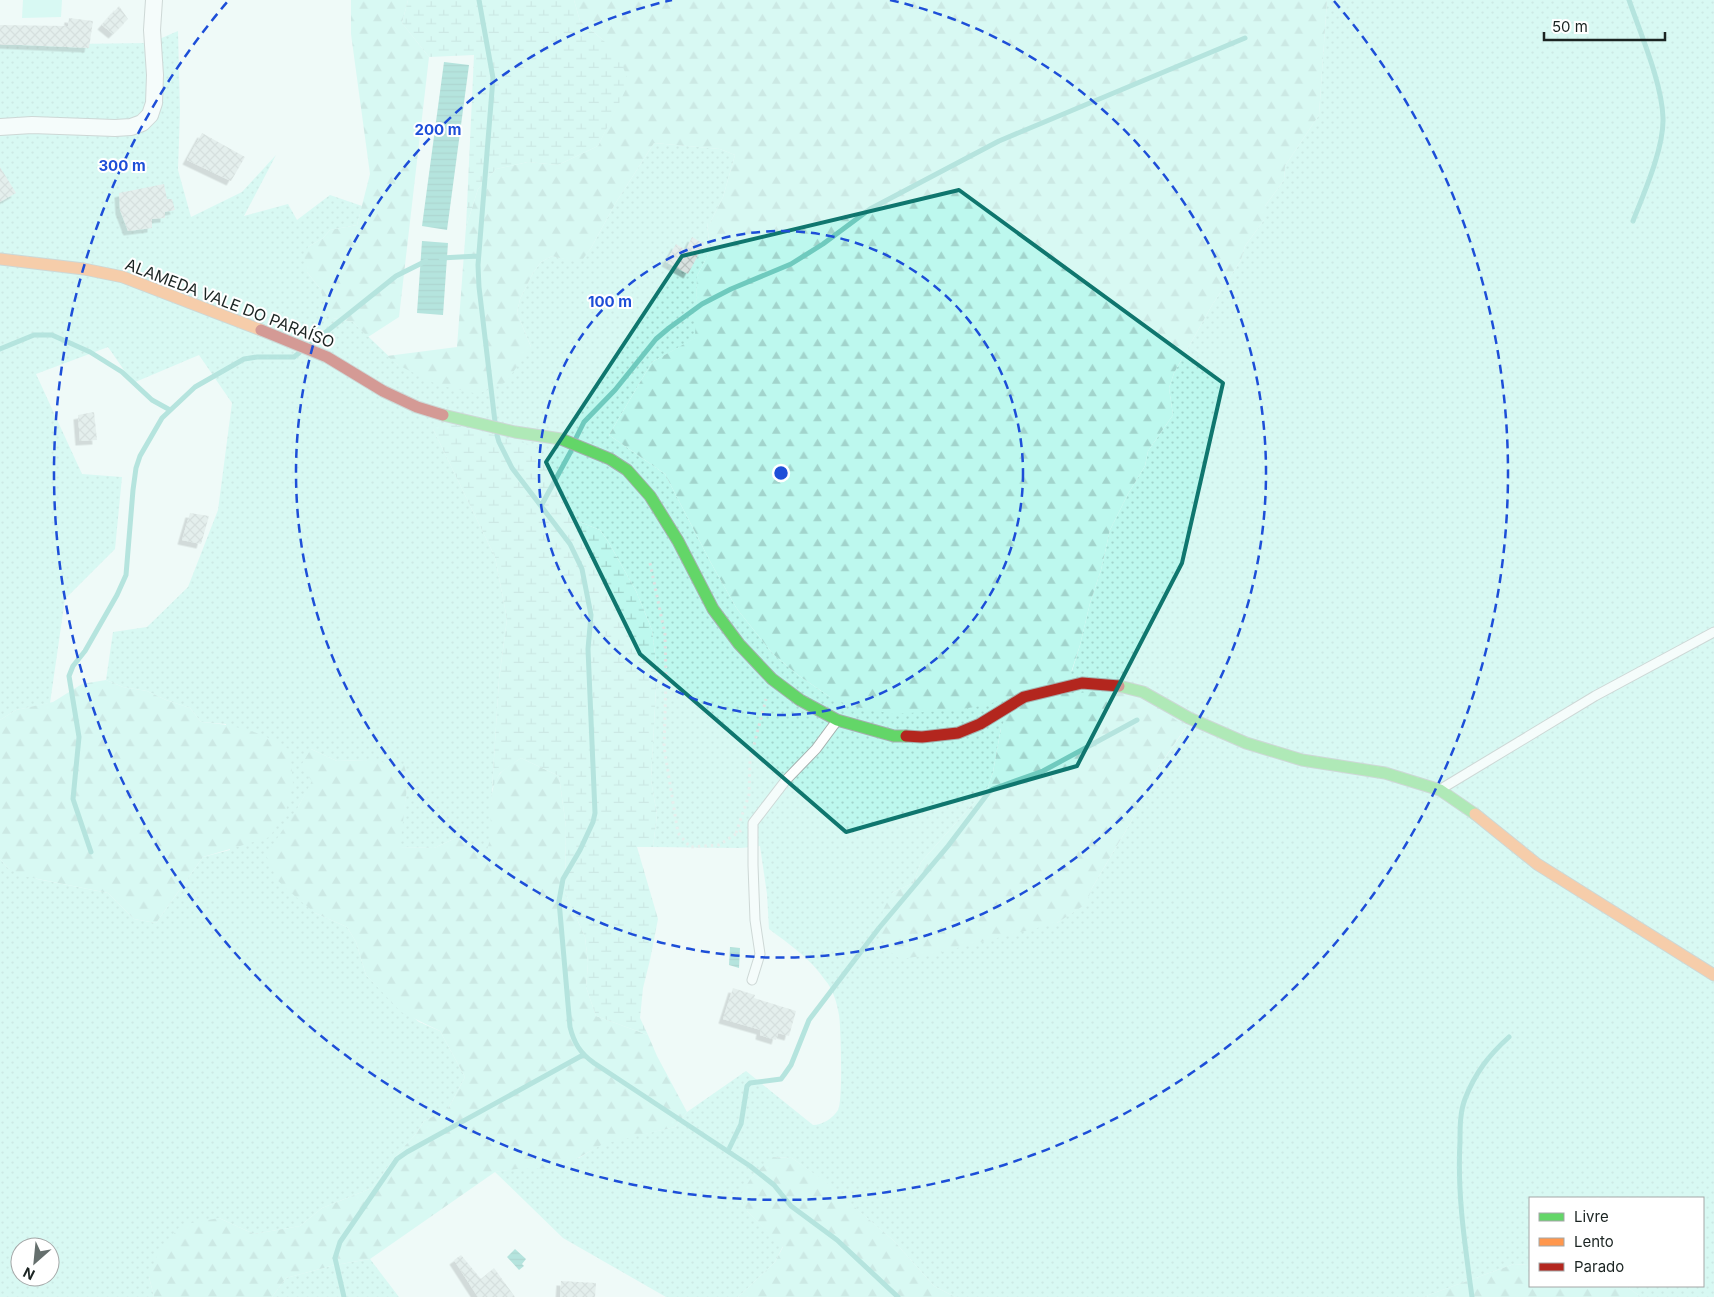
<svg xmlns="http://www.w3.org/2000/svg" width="1714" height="1297" font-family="Inter,sans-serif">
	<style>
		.grass { fill: url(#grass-dots); fill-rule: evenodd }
		.forest { fill: url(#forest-firs) }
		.wetland { fill: url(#wetland-marsh) }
		.park { fill: #bdf8ee }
		.water { fill: url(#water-rules) }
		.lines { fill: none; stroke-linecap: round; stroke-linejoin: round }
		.stream { stroke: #6fcabe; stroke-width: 5 }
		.building { fill: url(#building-cross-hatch); filter: url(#shadow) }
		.lane-casing { stroke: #a5afad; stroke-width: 11 }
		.street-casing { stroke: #a5afad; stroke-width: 18 }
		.fast-casing { stroke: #a5afad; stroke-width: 13 }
		.slow-casing { stroke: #a5afad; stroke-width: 13 }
		.jam-casing { stroke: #a5afad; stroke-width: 13 }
		.path { stroke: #dee2e1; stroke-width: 3; stroke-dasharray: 2.5 4; stroke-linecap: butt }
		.lane { stroke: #fdfefe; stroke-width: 9 }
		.street { stroke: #fdfefe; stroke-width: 16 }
		.fast { stroke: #63d668; stroke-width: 11 }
		.slow { stroke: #ff974d; stroke-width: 11 }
		.jam { stroke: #b3261e; stroke-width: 11 }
		.marked { fill: none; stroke: #0f766e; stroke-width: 4; stroke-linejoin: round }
		.ring { fill: none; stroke: #1d4ed8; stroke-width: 2.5; stroke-dasharray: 9 6 }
		.labels { text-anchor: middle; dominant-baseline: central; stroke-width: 4; stroke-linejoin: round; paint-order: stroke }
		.street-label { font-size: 16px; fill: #1b2422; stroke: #fff }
		.centre { fill: #1d4ed8; stroke: #fff; stroke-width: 2.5 }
		.ring-label { font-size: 15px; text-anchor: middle; font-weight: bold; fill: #1d4ed8; stroke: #fff; stroke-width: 4; stroke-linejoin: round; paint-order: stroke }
	</style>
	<defs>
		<pattern id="grass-dots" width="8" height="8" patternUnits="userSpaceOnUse" patternTransform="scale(1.25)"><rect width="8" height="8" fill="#bdf8ee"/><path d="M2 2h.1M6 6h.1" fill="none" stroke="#a2d4cc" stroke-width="1.8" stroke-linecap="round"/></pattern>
		<pattern id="forest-firs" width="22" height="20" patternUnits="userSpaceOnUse" patternTransform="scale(1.25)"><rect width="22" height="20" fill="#bdf8ee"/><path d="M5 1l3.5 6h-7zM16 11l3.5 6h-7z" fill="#a2d4cc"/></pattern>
		<pattern id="wetland-marsh" width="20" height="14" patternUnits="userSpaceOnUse" patternTransform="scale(1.25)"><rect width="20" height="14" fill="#bdf8ee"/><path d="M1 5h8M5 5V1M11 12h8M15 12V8" fill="none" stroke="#a2d4cc"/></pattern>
		<pattern id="water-rules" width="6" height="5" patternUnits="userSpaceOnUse" patternTransform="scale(1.25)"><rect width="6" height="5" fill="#6fcabe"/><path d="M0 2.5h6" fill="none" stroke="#60ada3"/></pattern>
		<pattern id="building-cross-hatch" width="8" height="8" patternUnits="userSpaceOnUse" patternTransform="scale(1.25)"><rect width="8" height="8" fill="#d8e2e0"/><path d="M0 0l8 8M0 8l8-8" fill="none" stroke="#b9c2c0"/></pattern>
		<filter id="shadow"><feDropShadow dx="-4.5" dy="4.5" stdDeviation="0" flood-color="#0004"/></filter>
	</defs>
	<rect width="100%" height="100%" fill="#effaf8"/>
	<!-- grass -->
	<path class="grass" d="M 1327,0 L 1714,0 L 1714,1297 L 1641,1297 L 1626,1286 L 1703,1286 L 1703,1198 L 1530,1198 L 1530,1265 L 1514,1264 L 1423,1297 L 955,1297 L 934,1286 L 893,1240 L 822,1180 L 792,1158 L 773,1157 L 751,1178 L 747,1211 L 783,1246 L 775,1262 L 738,1297 L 666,1297 L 563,1238 L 495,1172 L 579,1158 L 603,1143 L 675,1127 L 687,1112 L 746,1071 L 813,1125 C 823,1125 833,1118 838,1110 C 843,1103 841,1027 839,1015 C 837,1003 833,989 825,980 C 811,959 789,944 769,929 L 767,894 L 760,846 L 741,848 L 653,847 L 657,815 L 651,780 L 657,670 L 652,630 L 636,591 L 609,543 L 600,530 L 575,520 L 564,510 L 545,464 L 433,429 L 495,557 L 507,619 L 499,679 L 492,789 L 491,841 L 487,851 L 456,838 L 434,848 L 399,847 L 408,779 L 365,760 L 337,761 L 311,749 L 313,781 L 298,807 L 315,913 L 347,927 L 356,942 L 366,975 L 384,993 L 419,1022 L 440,1031 L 465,1077 L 448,1109 L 424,1121 L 417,1133 L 400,1151 L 372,1188 L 322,1208 L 300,1226 L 254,1234 L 219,1218 L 149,1277 L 154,1297 L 0,1297 L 0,859 L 8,868 L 37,879 L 108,893 L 134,919 L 156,923 L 203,857 L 230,850 L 226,724 L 201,722 L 190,708 L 166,700 L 147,691 L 123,687 L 106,680 L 113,632 L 147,627 L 188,587 L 218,510 L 232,403 L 199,355 L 133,383 L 108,347 L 36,374 L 82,474 L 122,477 L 115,549 L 65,599 L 50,703 L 16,710 L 0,720 L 0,45 L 150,43 L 178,31 L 180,111 L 178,170 L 191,217 L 242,192 L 276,155 L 244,216 L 288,204 L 297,220 L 330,195 L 362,206 L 357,225 L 330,230 L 323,238 L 308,247 L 307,272 L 321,290 L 333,318 L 353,322 L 398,365 L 531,347 L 517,313 L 520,299 L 533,273 L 541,262 L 552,256 L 580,262 L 591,248 L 615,204 L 654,143 L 720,149 L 735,155 L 723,197 L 710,223 L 707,223 L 710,251 L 697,276 L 696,338 L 652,362 L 609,435 L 665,474 L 711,563 L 737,609 L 773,654 L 798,675 L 830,697 L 1072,671 L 1080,645 L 1090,603 L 1101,570 L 1110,530 L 1128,494 L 1145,466 L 1148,451 L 1173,415 L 1169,388 L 1174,373 L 1211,307 L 1241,260 L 1245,246 L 1264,220 L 1265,206 L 1284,180 L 1285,166 L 1319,115 ZM 1001,728 L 1186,728 L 1153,775 L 1131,822 L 1092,888 L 1085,904 L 1057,923 L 892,893 L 913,883 L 921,862 L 988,787 L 993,772 ZM 20,1247 L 50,1247 L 50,1277 L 20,1277 Z
		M 370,1259 L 399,1297 L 272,1297 L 286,1278 L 335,1265 Z"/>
	<!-- forest -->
	<path class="forest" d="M 351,0 L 408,0 L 402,23 L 429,57 L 399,317 L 368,337 L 353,322 L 333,318 L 326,313 L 321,290 L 307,272 L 304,256 L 308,247 L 323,238 L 330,230 L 357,225 L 370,174 L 351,34 Z
		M 574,0 L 1327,0 L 1319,115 L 1285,166 L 1284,180 L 1265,206 L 1267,212 L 1264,220 L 1245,246 L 1241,260 L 1211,307 L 1174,373 L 1169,388 L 1173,415 L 1148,451 L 1145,466 L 1128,494 L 1110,530 L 1101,570 L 1090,603 L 1080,645 L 1068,682 L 985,705 L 957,710 L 893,714 L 851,706 L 830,697 L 798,675 L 773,654 L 737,609 L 711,563 L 665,474 L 609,435 L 652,362 L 695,338 L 697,276 L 710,251 L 707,222 L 710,223 L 723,197 L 735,155 L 720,149 L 654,143 L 615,204 L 591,248 L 580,263 L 552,256 L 541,262 L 533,273 L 520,299 L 517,313 L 531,347 L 506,382 L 478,394 L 438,385 L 398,365 L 387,356 L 457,347 L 466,227 L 478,189 L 496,169 L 528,162 L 558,165 L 598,146 L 628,83 L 602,39 L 580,21 Z
		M 106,680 L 123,687 L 147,691 L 166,700 L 190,708 L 201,722 C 235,725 261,731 290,750 L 293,783 L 286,810 L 270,837 L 203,857 L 156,923 L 134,919 L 108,893 L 23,876 L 8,868 L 0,859 L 0,720 L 16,710 L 53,702 L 82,684 Z
		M 1132,690 L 1186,727 L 1153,775 L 1131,822 L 1092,888 L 1086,904 L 1057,923 L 929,955 L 900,959 L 886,949 L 880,928 L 883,910 L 892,893 L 913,883 L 921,862 L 988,787 L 993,772 L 1001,728 L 1008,711 L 1038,695 Z
		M 311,749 L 337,761 L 365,760 L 404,765 L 408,779 L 400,847 L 434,848 L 456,838 L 487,850 C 496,826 484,797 499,775 C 504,768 514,763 521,758 L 559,776 L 566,827 L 565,892 L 585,937 L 588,963 L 586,987 L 596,1016 L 648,1035 L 657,1056 L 687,1112 L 675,1127 L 603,1144 L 560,1168 L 516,1169 L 495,1172 L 370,1259 L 335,1265 L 286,1278 L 272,1297 L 154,1297 L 149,1277 L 158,1253 L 181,1225 L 219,1218 L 254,1234 L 300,1226 L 322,1208 L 372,1188 L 400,1151 L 417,1133 L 424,1121 L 448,1109 L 465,1077 L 440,1031 L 401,1012 L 366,975 L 356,942 L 347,927 L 315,913 L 297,898 L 277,880 L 266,855 L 298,807 L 312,781 L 300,767 Z
		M 772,1157 L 792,1158 L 823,1180 L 893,1240 L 934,1286 L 955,1297 L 738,1297 L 775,1262 L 783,1247 L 747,1211 L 740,1196 L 751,1178 Z
		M 1514,1264 L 1530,1265 L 1530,1286 L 1626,1286 L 1641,1297 L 1423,1297 Z"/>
	<!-- wetland -->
	<path class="wetland" d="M 408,0 L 574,0 L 580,21 L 602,39 L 615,53 L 623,67 L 629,83 L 598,146 L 558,165 L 528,162 L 496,169 L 478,189 L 466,227 L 474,55 L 429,57 L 402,23 Z
		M 445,422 L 528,444 L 545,464 L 564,510 L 575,520 L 600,530 L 609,543 L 636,591 L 652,630 L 657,670 L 651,780 L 657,815 L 653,847 L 637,847 L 658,919 L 650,960 L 643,988 L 640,1018 L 648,1035 L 596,1016 L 586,987 L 588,963 L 585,937 L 565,892 L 566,827 L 559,776 L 521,758 L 500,773 L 492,789 L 499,679 L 507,619 L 495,557 L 433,429 Z"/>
	<!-- park -->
	<path class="park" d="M 23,0 L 62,0 L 61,17 L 22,18 Z"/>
	<!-- water -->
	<path class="water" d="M 444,62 L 469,65 L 447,230 L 422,226 Z
		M 422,241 L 448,243 L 443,315 L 417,313 Z
		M 730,947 L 740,948 L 739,968 L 729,965 Z
		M 515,1249 L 526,1259 L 522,1264 L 524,1266 L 519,1270 L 507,1257 Z"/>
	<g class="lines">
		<!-- stream -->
		<path class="stream" d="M 479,0 L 493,78 L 478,265 L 479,287 L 495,422
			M 1629,0 C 1641,35 1662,83 1663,118 C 1664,148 1644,193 1633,221
			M 441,258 L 478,256
			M 311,344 L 396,276 L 426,261
			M 0,349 L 34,335 L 52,335 L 90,352 L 122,372 L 152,400 L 170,410
			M 497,435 L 499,442 L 512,468 L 570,544 L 582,569 L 591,615 L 588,649 L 595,813 L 593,822 L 580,850 L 563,879 L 559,901 L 570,1027 C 574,1043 580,1053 594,1063 L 750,1166 L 774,1185 L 791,1206 L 837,1240 L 898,1297
			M 576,438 L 584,422 L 615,390 L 656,339 L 669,328 L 702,304 L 731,289 L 791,264 L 823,244 L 870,209 L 999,141 L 1245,38
			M 541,506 L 571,451
			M 91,852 L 73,799 L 79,737 L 69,676 L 73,666 L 85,651 L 117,595 L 126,575 L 133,490 L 136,468 L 140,456 L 162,418 L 195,387 L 244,359 L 257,357 L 294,357 L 299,353
			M 728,1151 L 741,1124 L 747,1086 L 750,1083 L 781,1079 L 784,1075 L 791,1065 L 809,1020 L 879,928 L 948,846 L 989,792 L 993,789 L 1043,771 L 1137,720
			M 344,1297 L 335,1258 L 340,1242 L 397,1159 L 407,1152 L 583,1055
			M 1472,1297 C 1465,1245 1457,1194 1460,1141 C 1460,1127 1460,1112 1465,1099 C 1475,1073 1489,1055 1509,1037"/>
	</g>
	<!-- building -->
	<path class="building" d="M 119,6 L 128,19 L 113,34 L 102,25 Z
		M 69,18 L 93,21 L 89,48 L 0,44 L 0,25 L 68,26 Z
		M 202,133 L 245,157 L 231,181 L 187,160 Z
		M 0,167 L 16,193 L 0,202 Z
		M 164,184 L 167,199 L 172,199 L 175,210 L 165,212 L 165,218 L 152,219 L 152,228 L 128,231 L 120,210 L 119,193 Z
		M 692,237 L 704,244 L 688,274 L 666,262 L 676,244 L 686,250 Z
		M 94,412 L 97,440 L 80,441 L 78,415 Z
		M 190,513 L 209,516 L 201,544 L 182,540 Z
		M 733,988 L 755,995 L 754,998 L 796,1011 L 789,1036 L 778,1033 L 776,1040 L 760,1035 L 761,1030 L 723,1019 Z
		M 461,1255 L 481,1279 L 494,1268 L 515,1297 L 478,1297 L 454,1260 Z
		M 561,1281 L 596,1283 L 595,1297 L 560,1297 Z"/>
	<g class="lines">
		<defs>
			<path id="lane" d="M 1441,789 L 1595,696 L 1714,632
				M 752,980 L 760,954 L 755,920 L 753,865 L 753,823 L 786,780 L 816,749 L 836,722"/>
			<path id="street" d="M 0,127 L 32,125 L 115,128 L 131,127 L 142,123 L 150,115 L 154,103 L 155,75 L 152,30 L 154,0"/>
			<path id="fast" d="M 443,415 L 515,432 L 561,439 L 610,459 L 627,470 L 650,496 L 678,541 L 713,609 L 739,644 L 772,679 L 800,700 L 837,720 L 894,736 L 906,736
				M 1119,686 L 1143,692 L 1189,718 L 1246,743 L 1302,760 L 1385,773 L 1440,790 L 1475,814"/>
			<path id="slow" d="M 0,259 L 84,269 L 123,277 L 261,330
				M 1475,814 L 1537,864 L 1714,975"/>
			<path id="jam" d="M 261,330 L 327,357 L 383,391 L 417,407 L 443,415
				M 906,736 L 922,737 L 958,733 L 980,724 L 1024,697 L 1082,683 L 1119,686"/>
		</defs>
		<!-- lane casing -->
		<use href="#lane" class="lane-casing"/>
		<!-- street casing -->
		<use href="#street" class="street-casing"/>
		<!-- fast casing -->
		<use href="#fast" class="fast-casing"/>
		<!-- slow casing -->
		<use href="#slow" class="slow-casing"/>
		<!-- jam casing -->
		<use href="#jam" class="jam-casing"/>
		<!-- path -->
		<path class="path" d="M 650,563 L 665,634 L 666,680 L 664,747 L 678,833 L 690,847 L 719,845 L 742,830
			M 736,833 L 749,795 L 750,760 L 766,699"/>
		<!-- lane -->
		<use href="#lane" class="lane"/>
		<!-- street -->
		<use href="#street" class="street"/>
		<!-- fast -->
		<use href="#fast" class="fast"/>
		<!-- slow -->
		<use href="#slow" class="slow"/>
		<!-- jam -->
		<use href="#jam" class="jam"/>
	</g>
	<!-- marked area -->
	<path d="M0 0H1714V1297H0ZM 959,190 L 1223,383 L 1182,563 L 1077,766 L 846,832 L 640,654 L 546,462 L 682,256 Z" fill="#effaf8" fill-opacity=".55" fill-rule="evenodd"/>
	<path class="marked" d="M 959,190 L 1223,383 L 1182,563 L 1077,766 L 846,832 L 640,654 L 546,462 L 682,256 Z"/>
	<!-- distance rings -->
	<g class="ring">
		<circle cx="781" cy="473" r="242"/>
		<path d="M890 0A485 485 0 1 1 672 0"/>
		<path d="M1334 1A727 727 0 1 1 228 1"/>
	</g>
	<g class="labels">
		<!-- street labels -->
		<g class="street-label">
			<text transform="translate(230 303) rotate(21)">ALAMEDA VALE DO PARAÍSO</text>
		</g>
	</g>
	<circle cx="781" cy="473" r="8" class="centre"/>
	<g class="ring-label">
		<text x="438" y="135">200 m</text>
		<text x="122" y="171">300 m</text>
		<text x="610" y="307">100 m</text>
	</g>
	<!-- legend -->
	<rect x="1529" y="1197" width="175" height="90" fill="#ffffff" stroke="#a4a7a7"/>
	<rect x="1539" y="1213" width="25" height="8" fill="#63d668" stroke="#a4a7a7"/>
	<text x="1574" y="1222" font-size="15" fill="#1b2422">Livre</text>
	<rect x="1539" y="1238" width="25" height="8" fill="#ff974d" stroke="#a4a7a7"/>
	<text x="1574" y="1247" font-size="15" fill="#1b2422">Lento</text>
	<rect x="1539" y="1263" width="25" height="8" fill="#b3261e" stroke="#a4a7a7"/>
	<text x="1574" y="1272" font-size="15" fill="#1b2422">Parado</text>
	<!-- north arrow -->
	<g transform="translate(35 1262) rotate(207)"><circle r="24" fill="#ffffff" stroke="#a4a7a7"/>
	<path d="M0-4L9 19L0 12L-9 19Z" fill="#656f6d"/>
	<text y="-8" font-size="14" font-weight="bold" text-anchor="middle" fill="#1b2422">N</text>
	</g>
	<!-- scale -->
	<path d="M1544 32v8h121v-8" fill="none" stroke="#1b2422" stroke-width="2.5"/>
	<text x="1552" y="32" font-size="15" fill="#1b2422" stroke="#ffffff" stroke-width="4" paint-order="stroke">50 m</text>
</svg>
